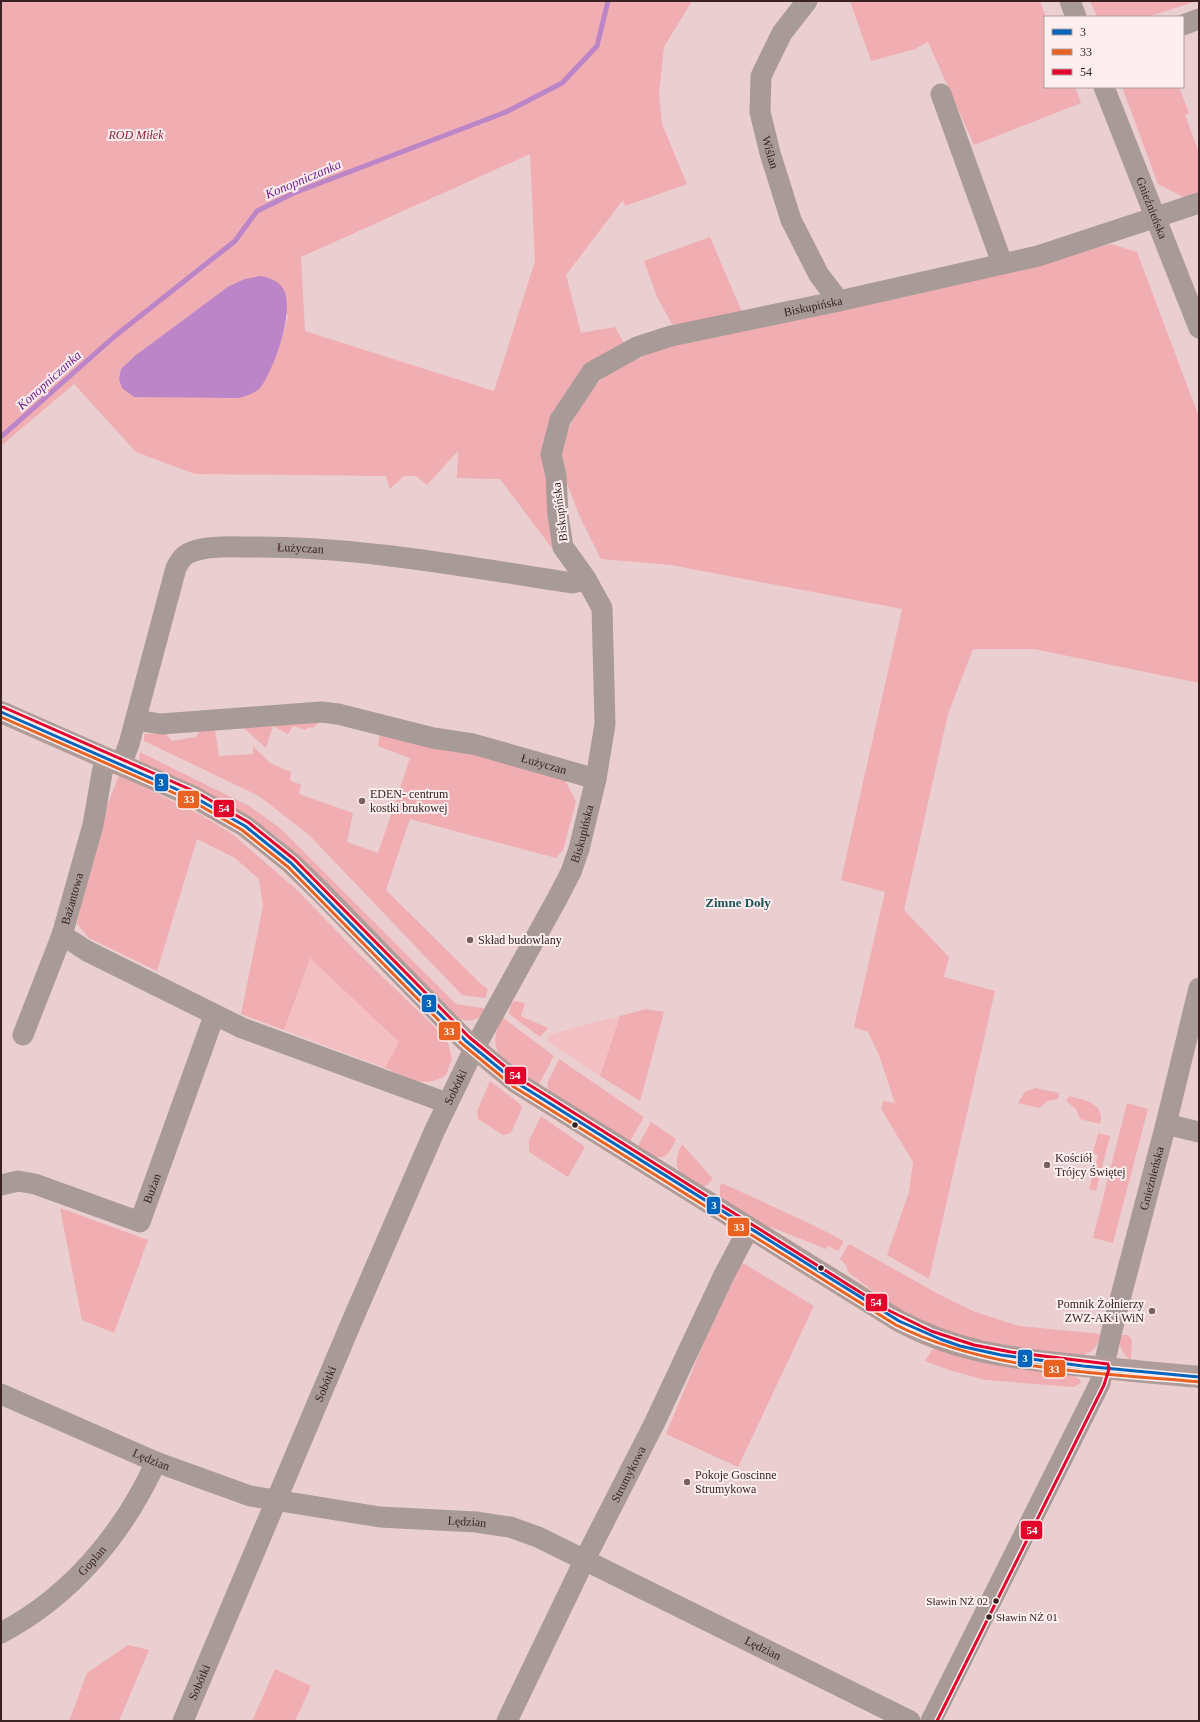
<svg xmlns="http://www.w3.org/2000/svg" width="1200" height="1722" font-family="'Times New Roman',serif">
	<style>
		.built { fill: #f4bfc2 }
		.green { fill: #f0adb2; fill-rule: evenodd }
		.water { fill: #bb85c7 }
		.lines { fill: none; stroke-linecap: round; stroke-linejoin: round }
		.stream { stroke: #bb85c7; stroke-width: 5 }
		.minor { stroke: #a89a96; stroke-width: 21 }
		.major { stroke: #af9c99; stroke-width: 22 }
		.bus-1-casing { stroke: #fdeff0; stroke-width: 6 }
		.bus-2-casing { stroke: #fdeff0; stroke-width: 6 }
		.bus-3-casing { stroke: #fdeff0; stroke-width: 6 }
		.bus-1 { stroke: #0065bd; stroke-width: 3 }
		.bus-2 { stroke: #e96222; stroke-width: 3 }
		.bus-3 { stroke: #e4002b; stroke-width: 3 }
		.poi-dot { fill: #785f60; stroke: #fdeff0; stroke-width: 1.5 }
		.bus-dot { fill: #3a2223; stroke: #fdeff0; stroke-width: 1.5 }
		.labels { text-anchor: middle; dominant-baseline: central; stroke-width: 4; stroke-linejoin: round; paint-order: stroke }
		.bus-label { font-size: 11px; fill: #3a2223; stroke: #fdeff0; text-anchor: end }
		.park-label { font-size: 12px; font-style: italic; fill: #8f1f35; stroke: #fdeff0 }
		.street-label { font-size: 12px; fill: #3a2223; stroke: #fdeff0 }
		.poi-label { font-size: 12px; fill: #3a2223; stroke: #fdeff0; text-anchor: start }
		.water-label { font-size: 13px; font-style: italic; fill: #741e92; stroke: #fdeff0 }
		.neighbourhood-label { font-size: 13px; font-weight: bold; fill: #1a5556; stroke: #fdeff0 }
		.line-badge { stroke: #fdeff0; stroke-width: 1.5 }
		.badge-label { font-size: 11px; text-anchor: middle; font-weight: bold; fill: #fff }
	</style>
	<rect width="100%" height="100%" fill="#ebcfd0"/>
	<!-- built -->
	<path class="built" d="M 310,957 L 399,1042 L 385,1068 L 284,1030 Z
		M 620,1016 L 600,1076 L 546,1040 L 551,1034 Z"/>
	<!-- green -->
	<path class="green" d="M 1,1 L 692,1 L 664,47 L 659,93 L 662,124 L 687,184 L 625,206 L 623,200 L 566,275 L 581,333 L 615,327 L 625,345 L 558,406 L 543,441 L 543,464 L 547,479 L 554,551 L 500,479 L 457,478 L 458,451 L 427,485 L 416,476 L 404,476 L 390,489 L 386,476 L 195,474 L 136,452 L 74,384 L 1,446 ZM 530,154 L 535,261 L 494,391 L 305,331 L 301,257 ZM 245,279 L 288,315 L 284,332 L 275,358 L 136,355 L 229,286 Z
		M 850,1 L 1040,1 L 1046,17 L 1045,87 L 1075,87 L 1081,103 L 974,145 L 928,42 L 915,49 L 871,61 Z
		M 1090,1 L 1197,1 L 1147,17 L 1097,17 Z
		M 1122,87 L 1179,87 L 1189,113 L 1185,115 L 1199,153 L 1199,195 L 1187,199 L 1158,184 Z
		M 710,237 L 742,312 L 687,327 L 672,324 L 657,297 L 644,261 Z
		M 1111,244 L 1137,252 L 1199,417 L 1199,683 L 1034,649 L 973,649 L 948,714 L 904,910 L 949,957 L 944,977 L 995,991 L 929,1279 L 887,1255 L 909,1192 L 913,1162 L 881,1109 L 883,1101 L 895,1103 L 879,1055 L 868,1032 L 854,1027 L 885,892 L 841,880 L 902,609 L 671,565 L 601,559 L 579,515 L 565,478 L 560,445 L 582,402 L 606,373 L 667,346 L 773,324 Z
		M 322,721 L 312,728 L 308,727 L 306,730 L 293,726 L 288,734 L 273,726 L 266,748 L 245,729 L 245,725 Z
		M 200,729 L 215,730 L 219,756 L 253,754 L 253,746 L 270,763 L 291,772 L 290,780 L 301,785 L 299,794 L 353,813 L 347,842 L 378,853 L 410,758 L 378,746 L 380,732 L 482,754 L 565,780 L 576,802 L 563,850 L 556,858 L 410,819 L 386,890 L 482,985 L 488,989 L 485,998 L 462,995 L 309,835 L 259,796 L 144,741 L 144,734 L 165,733 L 172,741 L 196,737 Z
		M 140,752 L 249,806 L 280,828 L 456,1004 L 487,1009 C 480,1019 472,1023 460,1019 L 277,837 L 243,812 L 139,762 Z
		M 119,775 L 201,815 L 231,833 L 296,889 L 358,953 L 447,1039 L 452,1059 L 446,1075 C 424,1090 407,1077 385,1068 L 399,1042 L 310,958 L 284,1030 L 241,1014 L 263,906 L 259,879 L 235,858 L 197,839 L 157,971 L 89,938 L 77,924 L 97,831 Z
		M 515,1001 L 525,1003 L 521,1016 L 548,1028 L 540,1037 L 509,1014 L 511,1003 Z
		M 646,1009 L 664,1012 L 640,1101 L 600,1076 L 620,1016 Z
		M 502,1017 L 554,1056 L 538,1086 L 501,1057 C 491,1043 496,1031 502,1017 Z
		M 559,1059 L 644,1117 L 629,1143 L 549,1092 L 547,1084 Z
		M 490,1081 L 520,1104 L 522,1108 L 511,1133 L 503,1135 L 478,1119 L 477,1111 Z
		M 1035,1088 L 1059,1093 L 1058,1099 L 1048,1101 L 1039,1108 L 1018,1103 L 1025,1092 Z
		M 1069,1096 C 1083,1100 1106,1103 1100,1124 L 1080,1119 L 1076,1109 L 1066,1101 Z
		M 1127,1103 L 1148,1109 L 1113,1243 L 1093,1238 Z
		M 541,1116 L 585,1147 L 568,1177 L 529,1152 L 529,1140 Z
		M 651,1122 L 676,1139 C 665,1165 658,1160 638,1146 Z
		M 1098,1133 L 1110,1136 L 1096,1191 L 1089,1189 L 1098,1155 L 1093,1153 Z
		M 682,1144 L 713,1179 L 707,1185 L 701,1187 C 679,1175 670,1169 682,1144 Z
		M 722,1183 C 762,1202 803,1219 842,1240 L 843,1243 L 838,1251 L 828,1246 L 826,1249 L 771,1227 L 768,1231 L 720,1197 L 720,1186 Z
		M 60,1208 L 148,1240 L 114,1333 L 82,1320 Z
		M 848,1245 L 851,1245 L 942,1296 L 975,1312 L 1020,1326 L 1101,1334 C 1097,1347 1094,1352 1080,1356 L 958,1338 L 897,1309 L 848,1272 L 846,1265 L 840,1259 Z
		M 738,1260 L 814,1306 L 738,1467 L 666,1434 Z
		M 1119,1335 L 1128,1335 L 1132,1340 L 1131,1360 C 1122,1354 1119,1346 1119,1335 Z
		M 937,1349 L 1075,1376 L 1080,1380 L 1081,1383 L 1074,1387 L 985,1380 L 949,1370 L 925,1361 L 932,1350 Z
		M 128,1645 L 149,1650 L 119,1721 L 69,1721 L 87,1673 Z
		M 275,1669 L 311,1686 L 295,1721 L 252,1721 Z"/>
	<!-- water -->
	<path class="water" d="M 261,276 C 269,278 277,280 282,287 C 297,307 274,369 261,387 C 256,393 246,396 239,398 L 134,397 L 122,388 L 119,379 L 121,369 L 136,355 L 229,286 L 245,279 Z"/>
	<g class="lines">
		<!-- stream -->
		<path class="stream" d="M 1,437 L 115,336 L 235,241 L 257,211 L 294,193 L 506,112 L 562,83 L 597,46 L 608,1"/>
		<!-- minor -->
		<g class="minor">
			<path id="s1" d="M 807,1 L 782,33 L 761,76 L 760,112 L 770,153 L 791,220 L 819,275 L 839,301"/>
			<path d="M 1070,1 L 1076,17"/>
			<path d="M 1183,25 L 1199,19"/>
			<path id="s2" d="M 1104,87 L 1199,328"/>
			<path d="M 941,94 L 1002,263"/>
			<path id="s3" d="M 136,720 L 161,724 L 321,712 L 338,714 L 433,738 L 473,744 L 596,779"/>
			<path id="s4" d="M 121,765 L 129,744 L 176,568 C 179,562 182,557 187,554 C 203,545 232,547 250,547 C 359,546 466,567 573,583 L 586,579"/>
			<path d="M 62,935 L 87,951 L 242,1028 L 447,1103"/>
			<path id="s5" d="M 23,1035 L 62,935 L 93,825 L 102,773 L 106,758"/>
			<path d="M 1166,1124 L 1199,1132"/>
			<path id="s6" d="M 1,1185 L 18,1181 L 35,1184 L 140,1222 L 214,1016"/>
			<path id="s7" d="M 1,1394 L 156,1462 L 250,1496 L 380,1517 L 476,1522 L 510,1527 L 538,1537 L 910,1721"/>
			<path id="s8" d="M 1,1633 C 71,1596 123,1534 156,1462"/>
			<path id="s9" d="M 183,1721 L 352,1321 L 434,1132 L 474,1049 L 557,899 L 571,872 L 579,849 L 596,779 L 605,724 L 602,608 L 586,579 L 563,547 L 558,515 L 556,476 L 551,454 L 560,420 L 592,372 L 637,347 L 671,336 L 839,301 L 1038,256 L 1199,203"/>
			<path id="s10" d="M 507,1721 L 585,1559 L 654,1424 L 724,1275 L 749,1228"/>
			<path id="s11" d="M 931,1721 L 1100,1383 L 1112,1330 L 1166,1124 L 1199,988"/>
		</g>
		<!-- major -->
		<path class="major" d="M 1,712 L 194,797 L 245,826 L 291,863 L 321,892 L 466,1041 L 517,1083 L 899,1321 C 955,1351 1005,1357 1066,1364 C 1110,1369 1155,1373 1199,1377"/>
		<defs>
			<path id="bus-1" d="M 1,712 L 194,797 L 245,826 L 291,863 L 466,1041 L 517,1083 L 899,1321 L 940,1339 L 960,1346 L 1001,1355 L 1083,1366 L 1199,1377"/>
			<path id="bus-2" d="M 1,717 L 192,801 L 242,830 L 288,867 L 462,1044 L 514,1087 L 896,1325 C 987,1371 1098,1373 1199,1382"/>
			<path id="bus-3" d="M 3,707 L 196,792 L 248,822 L 294,859 L 469,1037 L 520,1079 L 890,1311 L 931,1331 L 974,1345 L 1011,1352 L 1108,1364 L 1109,1369 L 1104,1385 L 937,1721"/>
		</defs>
		<!-- bus-1 casing -->
		<use href="#bus-1" class="bus-1-casing"/>
		<!-- bus-2 casing -->
		<use href="#bus-2" class="bus-2-casing"/>
		<!-- bus-3 casing -->
		<use href="#bus-3" class="bus-3-casing"/>
		<!-- bus-1 -->
		<use href="#bus-1" class="bus-1"/>
		<!-- bus-2 -->
		<use href="#bus-2" class="bus-2"/>
		<!-- bus-3 -->
		<use href="#bus-3" class="bus-3"/>
	</g>
	<!-- markers -->
	<g class="poi-dot">
		<circle cx="362" cy="801" r="4"/>
		<circle cx="470" cy="940" r="4"/>
		<circle cx="1047" cy="1165" r="4"/>
		<circle cx="1152" cy="1311" r="4"/>
		<circle cx="687" cy="1482" r="4"/>
	</g>
	<g class="bus-dot">
		<circle cx="575" cy="1125" r="3.5"/>
		<circle cx="821" cy="1268" r="3.5"/>
		<circle cx="996" cy="1601" r="3.5"/>
		<circle cx="989" cy="1617" r="3.5"/>
	</g>
	<g class="labels">
		<!-- bus labels -->
		<g class="bus-label">
			<text x="988" y="1601">Sławin NŻ 02</text>
			<text x="996" y="1617" text-anchor="start">Sławin NŻ 01</text>
		</g>
		<!-- park labels -->
		<g class="park-label">
			<text x="136" y="135">ROD Miłek</text>
		</g>
		<!-- street labels -->
		<g class="street-label">
			<text stroke="none"><textPath href="#s1" startOffset="166">Wiślan</textPath></text>
			<text stroke="none"><textPath href="#s2" startOffset="130">Gnieźnieńska</textPath></text>
			<text stroke="none"><textPath href="#s9" startOffset="1694">Biskupińska</textPath></text>
			<text transform="translate(560 512) rotate(-97)">Biskupińska</text>
			<text stroke="none"><textPath href="#s4" startOffset="337">Łużyczan</textPath></text>
			<text stroke="none"><textPath href="#s3" startOffset="415">Łużyczan</textPath></text>
			<text stroke="none"><textPath href="#s9" startOffset="974">Biskupińska</textPath></text>
			<text stroke="none"><textPath href="#s5" startOffset="145">Bażantowa</textPath></text>
			<text stroke="none"><textPath href="#s9" startOffset="690">Sobótki</textPath></text>
			<text stroke="none"><textPath href="#s11" startOffset="589">Gnieźnieńska</textPath></text>
			<text stroke="none"><textPath href="#s6" startOffset="182">Bużan</textPath></text>
			<text stroke="none"><textPath href="#s9" startOffset="366">Sobótki</textPath></text>
			<text stroke="none"><textPath href="#s7" startOffset="164">Lędzian</textPath></text>
			<text stroke="none"><textPath href="#s10" startOffset="275">Strumykowa</textPath></text>
			<text stroke="none"><textPath href="#s7" startOffset="488">Lędzian</textPath></text>
			<text stroke="none"><textPath href="#s8" startOffset="117">Goplan</textPath></text>
			<text stroke="none"><textPath href="#s7" startOffset="812">Lędzian</textPath></text>
			<text stroke="none"><textPath href="#s9" startOffset="42">Sobótki</textPath></text>
		</g>
		<!-- poi labels -->
		<g class="poi-label">
			<text x="370" y="794">EDEN- centrum<tspan x="370" dy="14">kostki brukowej</tspan></text>
			<text x="478" y="940">Skład budowlany</text>
			<text x="1055" y="1158">Kościół<tspan x="1055" dy="14">Trójcy Świętej</tspan></text>
			<text x="1144" y="1304" text-anchor="end">Pomnik Żołnierzy<tspan x="1144" dy="14">ZWZ-AK i WiN</tspan></text>
			<text x="695" y="1475">Pokoje Goscinne<tspan x="695" dy="14">Strumykowa</tspan></text>
		</g>
		<!-- water labels -->
		<g class="water-label">
			<text transform="translate(303 179) rotate(-23)">Konopniczanka</text>
			<text transform="translate(49 380) rotate(-42)">Konopniczanka</text>
		</g>
		<!-- neighbourhood labels -->
		<g class="neighbourhood-label">
			<text x="738" y="902">Zimne Doły</text>
		</g>
	</g>
	<g class="line-badge">
		<rect x="154" y="773" width="15" height="19" rx="4" fill="#0065bd"/>
		<rect x="177" y="790" width="23" height="19" rx="4" fill="#e96222"/>
		<rect x="213" y="799" width="22" height="19" rx="4" fill="#e4002b"/>
		<rect x="421" y="994" width="16" height="19" rx="4" fill="#0065bd"/>
		<rect x="438" y="1021" width="23" height="20" rx="4" fill="#e96222"/>
		<rect x="504" y="1066" width="23" height="19" rx="4" fill="#e4002b"/>
		<rect x="706" y="1196" width="15" height="19" rx="4" fill="#0065bd"/>
		<rect x="727" y="1217" width="23" height="20" rx="4" fill="#e96222"/>
		<rect x="865" y="1293" width="23" height="19" rx="4" fill="#e4002b"/>
		<rect x="1017" y="1349" width="16" height="19" rx="4" fill="#0065bd"/>
		<rect x="1043" y="1359" width="23" height="19" rx="4" fill="#e96222"/>
		<rect x="1020" y="1520" width="23" height="20" rx="4" fill="#e4002b"/>
	</g>
	<g class="badge-label">
		<text x="161" y="786">3</text>
		<text x="189" y="803">33</text>
		<text x="224" y="812">54</text>
		<text x="429" y="1007">3</text>
		<text x="449" y="1035">33</text>
		<text x="515" y="1079">54</text>
		<text x="714" y="1209">3</text>
		<text x="739" y="1231">33</text>
		<text x="876" y="1306">54</text>
		<text x="1025" y="1362">3</text>
		<text x="1054" y="1373">33</text>
		<text x="1032" y="1534">54</text>
	</g>
	<!-- border -->
	<rect width="1200" height="1722" fill="none" stroke="#3a2223" stroke-width="4"/>
	<!-- legend -->
	<rect x="1044" y="16" width="140" height="72" fill="#fdeff0" stroke="#af9d9e"/>
	<rect x="1052" y="29" width="20" height="6" fill="#0065bd" stroke="#af9d9e"/>
	<text x="1080" y="36" font-size="12" fill="#3a2223">3</text>
	<rect x="1052" y="49" width="20" height="6" fill="#e96222" stroke="#af9d9e"/>
	<text x="1080" y="56" font-size="12" fill="#3a2223">33</text>
	<rect x="1052" y="69" width="20" height="6" fill="#e4002b" stroke="#af9d9e"/>
	<text x="1080" y="76" font-size="12" fill="#3a2223">54</text>
</svg>
